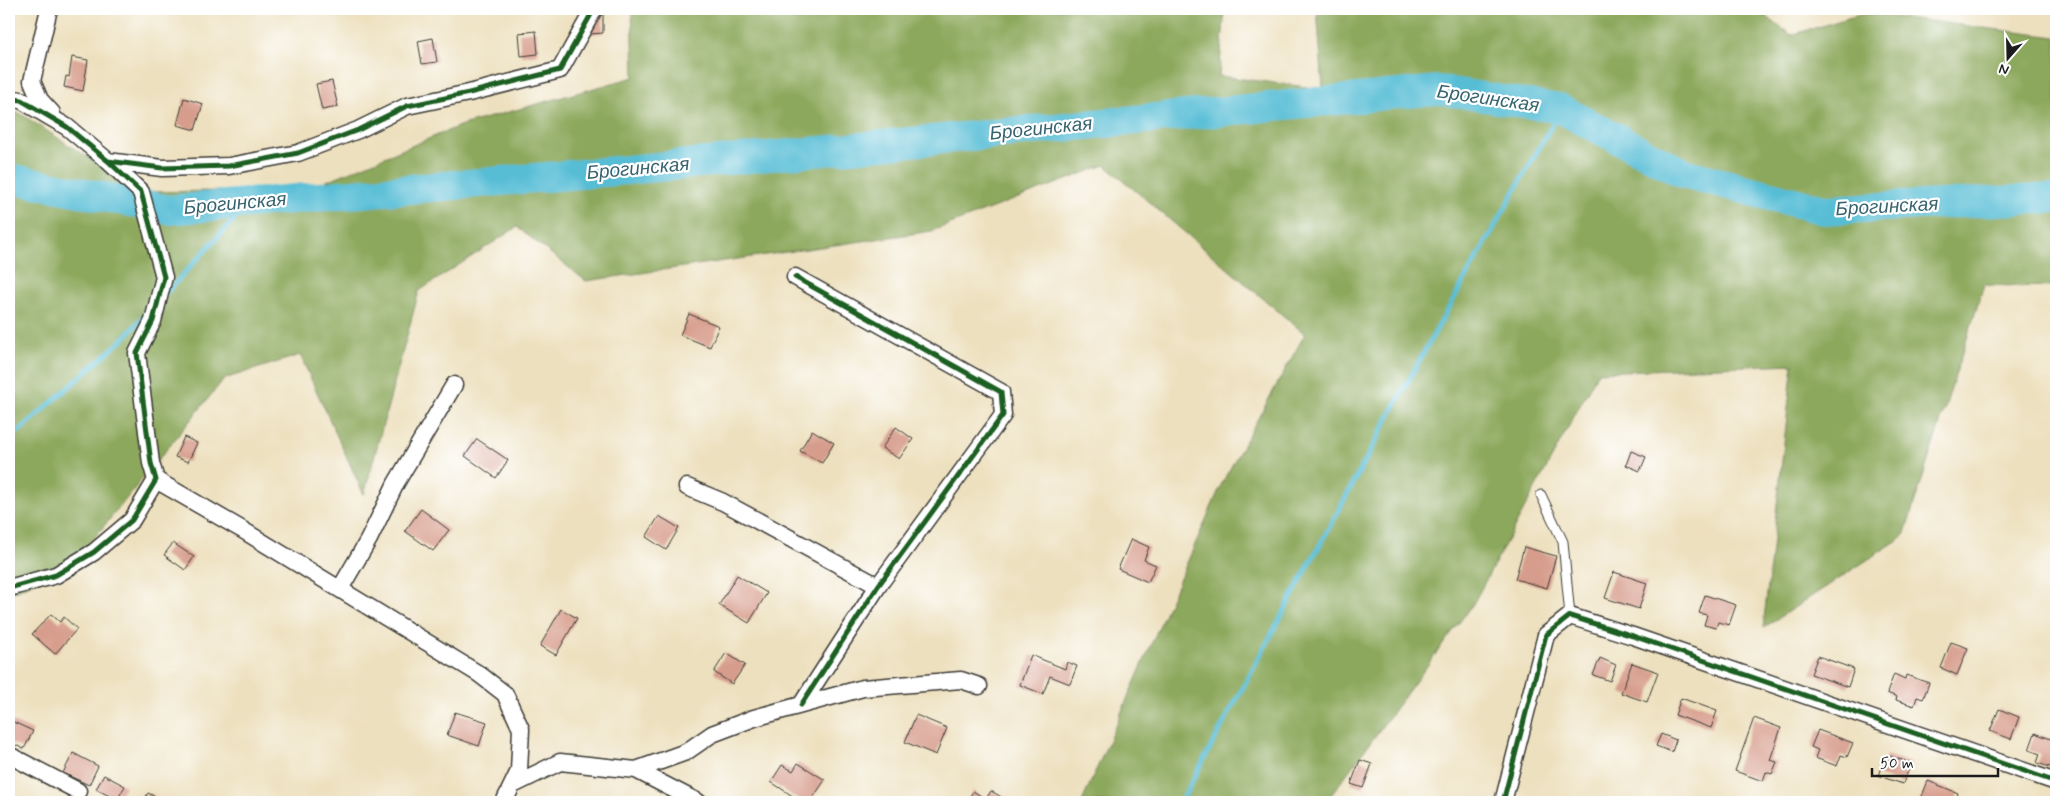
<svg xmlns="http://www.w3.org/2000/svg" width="2065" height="811" font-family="Mynerve,sans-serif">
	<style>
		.forest { fill: #8ca85b; stroke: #54623c }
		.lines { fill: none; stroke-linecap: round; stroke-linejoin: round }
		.stream { stroke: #57bdd5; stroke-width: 5 }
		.river { stroke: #57bdd5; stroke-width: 30 }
		.building { fill: #d79d8c }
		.lane-casing { stroke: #3b3934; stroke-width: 11 }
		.street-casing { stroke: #3b3934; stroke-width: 19 }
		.lane { stroke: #fff; stroke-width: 9 }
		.street { stroke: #fff; stroke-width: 16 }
		.cycleway-casing { stroke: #fff; stroke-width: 8 }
		.cycleway { stroke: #1b5e20; stroke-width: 5 }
		.labels { text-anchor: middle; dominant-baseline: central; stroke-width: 4.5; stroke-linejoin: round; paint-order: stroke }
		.water-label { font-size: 19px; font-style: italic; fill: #37646f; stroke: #fff }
	</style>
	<rect width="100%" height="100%" fill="#fff"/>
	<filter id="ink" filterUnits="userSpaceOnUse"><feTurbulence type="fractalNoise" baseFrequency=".02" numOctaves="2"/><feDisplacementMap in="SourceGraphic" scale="10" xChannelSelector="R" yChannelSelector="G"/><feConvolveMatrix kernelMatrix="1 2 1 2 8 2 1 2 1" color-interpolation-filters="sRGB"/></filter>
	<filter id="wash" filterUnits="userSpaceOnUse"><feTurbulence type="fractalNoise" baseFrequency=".0096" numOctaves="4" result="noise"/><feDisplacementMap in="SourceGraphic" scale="20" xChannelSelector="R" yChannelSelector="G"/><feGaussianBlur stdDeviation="1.12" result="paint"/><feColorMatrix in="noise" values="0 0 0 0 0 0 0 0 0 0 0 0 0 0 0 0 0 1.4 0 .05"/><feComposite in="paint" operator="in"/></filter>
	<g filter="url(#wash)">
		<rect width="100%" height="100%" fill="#ede0be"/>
		<!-- forest -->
		<path class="forest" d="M 632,9 L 1225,9 L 1219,76 L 1323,89 L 1317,9 L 1756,9 L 1791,35 L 1865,13 L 2056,37 L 2056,287 L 1984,285 L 1904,536 L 1763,628 L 1793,364 L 1598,372 L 1473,604 L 1326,802 L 1082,802 L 1222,483 L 1305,334 L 1105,165 L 932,231 L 586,281 L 517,227 L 419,291 L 364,495 L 300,355 L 224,379 L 73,564 L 9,594 L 9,111 L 21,114 L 141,192 L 305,190 L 462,125 L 634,77 Z"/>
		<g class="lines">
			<!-- stream -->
			<path class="stream" d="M 166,293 L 249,203
				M 9,440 L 122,340 L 150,310
				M 1181,802 L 1425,350 L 1561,109"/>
			<!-- river -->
			<path class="river" d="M 9,178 L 169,210 L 627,170 L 1439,90 L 1561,109 L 1683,173 L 1824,210 L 2056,198"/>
		</g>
		<g id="blocks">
			<!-- building -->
			<path class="building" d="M 590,14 L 603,14 L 603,33 L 590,34 Z
				M 536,31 L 538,54 L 521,56 L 519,33 Z
				M 433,38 L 437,62 L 422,64 L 418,41 Z
				M 72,57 L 88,60 L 83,91 L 64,87 L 66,76 L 69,77 Z
				M 332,81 L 338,107 L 322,110 L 316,84 Z
				M 184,98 L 203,104 L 195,130 L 177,125 Z
				M 689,314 L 719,326 L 710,347 L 680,335 Z
				M 896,427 L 913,439 L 899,459 L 882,448 Z
				M 812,430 L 834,443 L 822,463 L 800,451 Z
				M 184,437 L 197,443 L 188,462 L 175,457 Z
				M 477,439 L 508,460 L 496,478 L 465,456 Z
				M 1631,451 L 1646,457 L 1640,471 L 1626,465 Z
				M 421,509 L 449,530 L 433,551 L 405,531 Z
				M 659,516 L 679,528 L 666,550 L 646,537 Z
				M 1131,539 L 1149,547 L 1144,560 L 1156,565 L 1148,582 L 1118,569 Z
				M 173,543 L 194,557 L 185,570 L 164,555 Z
				M 1524,547 L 1556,556 L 1547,588 L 1515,579 Z
				M 1614,572 L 1647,583 L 1639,609 L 1605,598 Z
				M 737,575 L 767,593 L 749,623 L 719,605 Z
				M 1705,595 L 1736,605 L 1729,625 L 1718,622 L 1716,628 L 1704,625 L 1707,615 L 1699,613 Z
				M 561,609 L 577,618 L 556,655 L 540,646 Z
				M 51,614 L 60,622 L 64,617 L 77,629 L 55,654 L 32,634 Z
				M 1951,642 L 1968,648 L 1957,675 L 1941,668 Z
				M 726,653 L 745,665 L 732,684 L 714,672 Z
				M 1031,655 L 1065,669 L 1067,662 L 1077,666 L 1070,684 L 1050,676 L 1043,694 L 1020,685 Z
				M 1818,656 L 1854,669 L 1848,687 L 1811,674 Z
				M 1600,658 L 1616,665 L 1610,681 L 1593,675 Z
				M 1632,663 L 1658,672 L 1647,702 L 1621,693 Z
				M 1894,674 L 1905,679 L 1906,675 L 1929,683 L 1923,699 L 1917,697 L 1914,706 L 1896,700 L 1897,697 L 1887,693 Z
				M 1681,698 L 1717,711 L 1711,728 L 1675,715 Z
				M 1999,709 L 2019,717 L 2011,739 L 1990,731 Z
				M 455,712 L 487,722 L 479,746 L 447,735 Z
				M 916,715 L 947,728 L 936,755 L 905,742 Z
				M 1754,718 L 1781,728 L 1770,760 L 1777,762 L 1772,774 L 1766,772 L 1763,781 L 1735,771 Z
				M 9,720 L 33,731 L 24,749 L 9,742 Z
				M 1818,730 L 1853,743 L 1847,757 L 1841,755 L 1837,766 L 1815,758 L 1818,750 L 1811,747 Z
				M 2035,733 L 2056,741 L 2056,769 L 2037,763 L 2040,754 L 2029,750 Z
				M 1661,734 L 1676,740 L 1672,752 L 1656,746 Z
				M 73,753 L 98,766 L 89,785 L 63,773 Z
				M 1886,755 L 1911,763 L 1903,784 L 1879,776 Z
				M 1360,760 L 1372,764 L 1363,788 L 1351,784 Z
				M 798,763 L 825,780 L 810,802 L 802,802 L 771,782 L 782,765 L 793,771 Z
				M 104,775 L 125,786 L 117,800 L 96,789 Z
				M 1928,781 L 1958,793 L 1955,802 L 1920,801 Z
				M 973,791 L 986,799 L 991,791 L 1005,799 L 1002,802 L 967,802 Z
				M 148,793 L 166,802 L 143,802 Z"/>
		</g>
	</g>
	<g filter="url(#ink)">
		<use href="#blocks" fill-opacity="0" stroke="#3b3934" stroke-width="1"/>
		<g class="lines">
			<defs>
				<path id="lane" d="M 1541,495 L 1563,542 L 1570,616"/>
				<path id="street" d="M 49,9 L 32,81 L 40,100 L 52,113
					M 9,98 L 21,100 L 67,127 L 108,161 L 141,192 L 164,277 L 153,321 L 137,353 L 151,463 L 156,480 L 132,520 L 94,552 L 56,575 L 9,588
					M 108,161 L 162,168 L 229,166 L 298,153 L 358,130 L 407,106 L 469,93 L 560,70 L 594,9
					M 795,277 L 1001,392 L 1003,415 L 878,586 L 801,705
					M 156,480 L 241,529 L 479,674 L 505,694 L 521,729 L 519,771 L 504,802
					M 687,487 L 723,502 L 878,586
					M 340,589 L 369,539 L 396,483 L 454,385
					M 9,755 L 78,791
					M 636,770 L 686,752 L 712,734 L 754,718 L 863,688 L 961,680 L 979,686
					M 513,785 L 560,762 L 636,770 L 698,802
					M 1503,802 L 1546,635 L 1570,616 L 1633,636 L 2056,782"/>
			</defs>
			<!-- lane casing -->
			<use href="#lane" class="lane-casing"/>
			<!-- street casing -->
			<use href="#street" class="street-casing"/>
			<!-- lane -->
			<use href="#lane" class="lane"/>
			<!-- street -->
			<use href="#street" class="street"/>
			<defs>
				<path id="cycleway" d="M 9,98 L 21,100 L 67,127 L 108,161 L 141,192 L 164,277 L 153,321 L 137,353 L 151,463 L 156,480 L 132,520 L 94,552 L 56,575 L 9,588
					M 108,161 L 162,168 L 229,166 L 298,153 L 358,130 L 407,106 L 469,93 L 560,70 L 594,9
					M 795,277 L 1001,392 L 1003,415 L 878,586 L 801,705
					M 1503,802 L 1546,635 L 1570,616 L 1633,636 L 2056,782"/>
			</defs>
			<!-- cycleway casing -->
			<use href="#cycleway" class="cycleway-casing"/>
			<!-- cycleway -->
			<use href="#cycleway" class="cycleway"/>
		</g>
	</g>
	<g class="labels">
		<!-- water labels -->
		<g class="water-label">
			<text transform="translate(1488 99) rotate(8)">Брогинская</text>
			<text transform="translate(1041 129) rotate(-6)">Брогинская</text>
			<text transform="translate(638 169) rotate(-5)">Брогинская</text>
			<text transform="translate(235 204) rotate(-5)">Брогинская</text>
			<text transform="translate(1887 207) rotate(-3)">Брогинская</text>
		</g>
	</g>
	<!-- margin -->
	<rect width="2065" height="811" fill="none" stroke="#fff" stroke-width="30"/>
	<!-- north arrow -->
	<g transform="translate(2008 58) rotate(200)" stroke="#ffffff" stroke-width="4" paint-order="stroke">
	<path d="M0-4L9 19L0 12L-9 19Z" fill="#1c1c1c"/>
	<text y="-8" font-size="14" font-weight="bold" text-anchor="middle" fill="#1c1c1c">N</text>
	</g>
	<!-- scale -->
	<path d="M1872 768v8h126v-8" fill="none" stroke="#1c1c1c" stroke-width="2.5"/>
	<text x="1880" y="768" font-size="15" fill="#1c1c1c" stroke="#ffffff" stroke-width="4" paint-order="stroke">50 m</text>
</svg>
